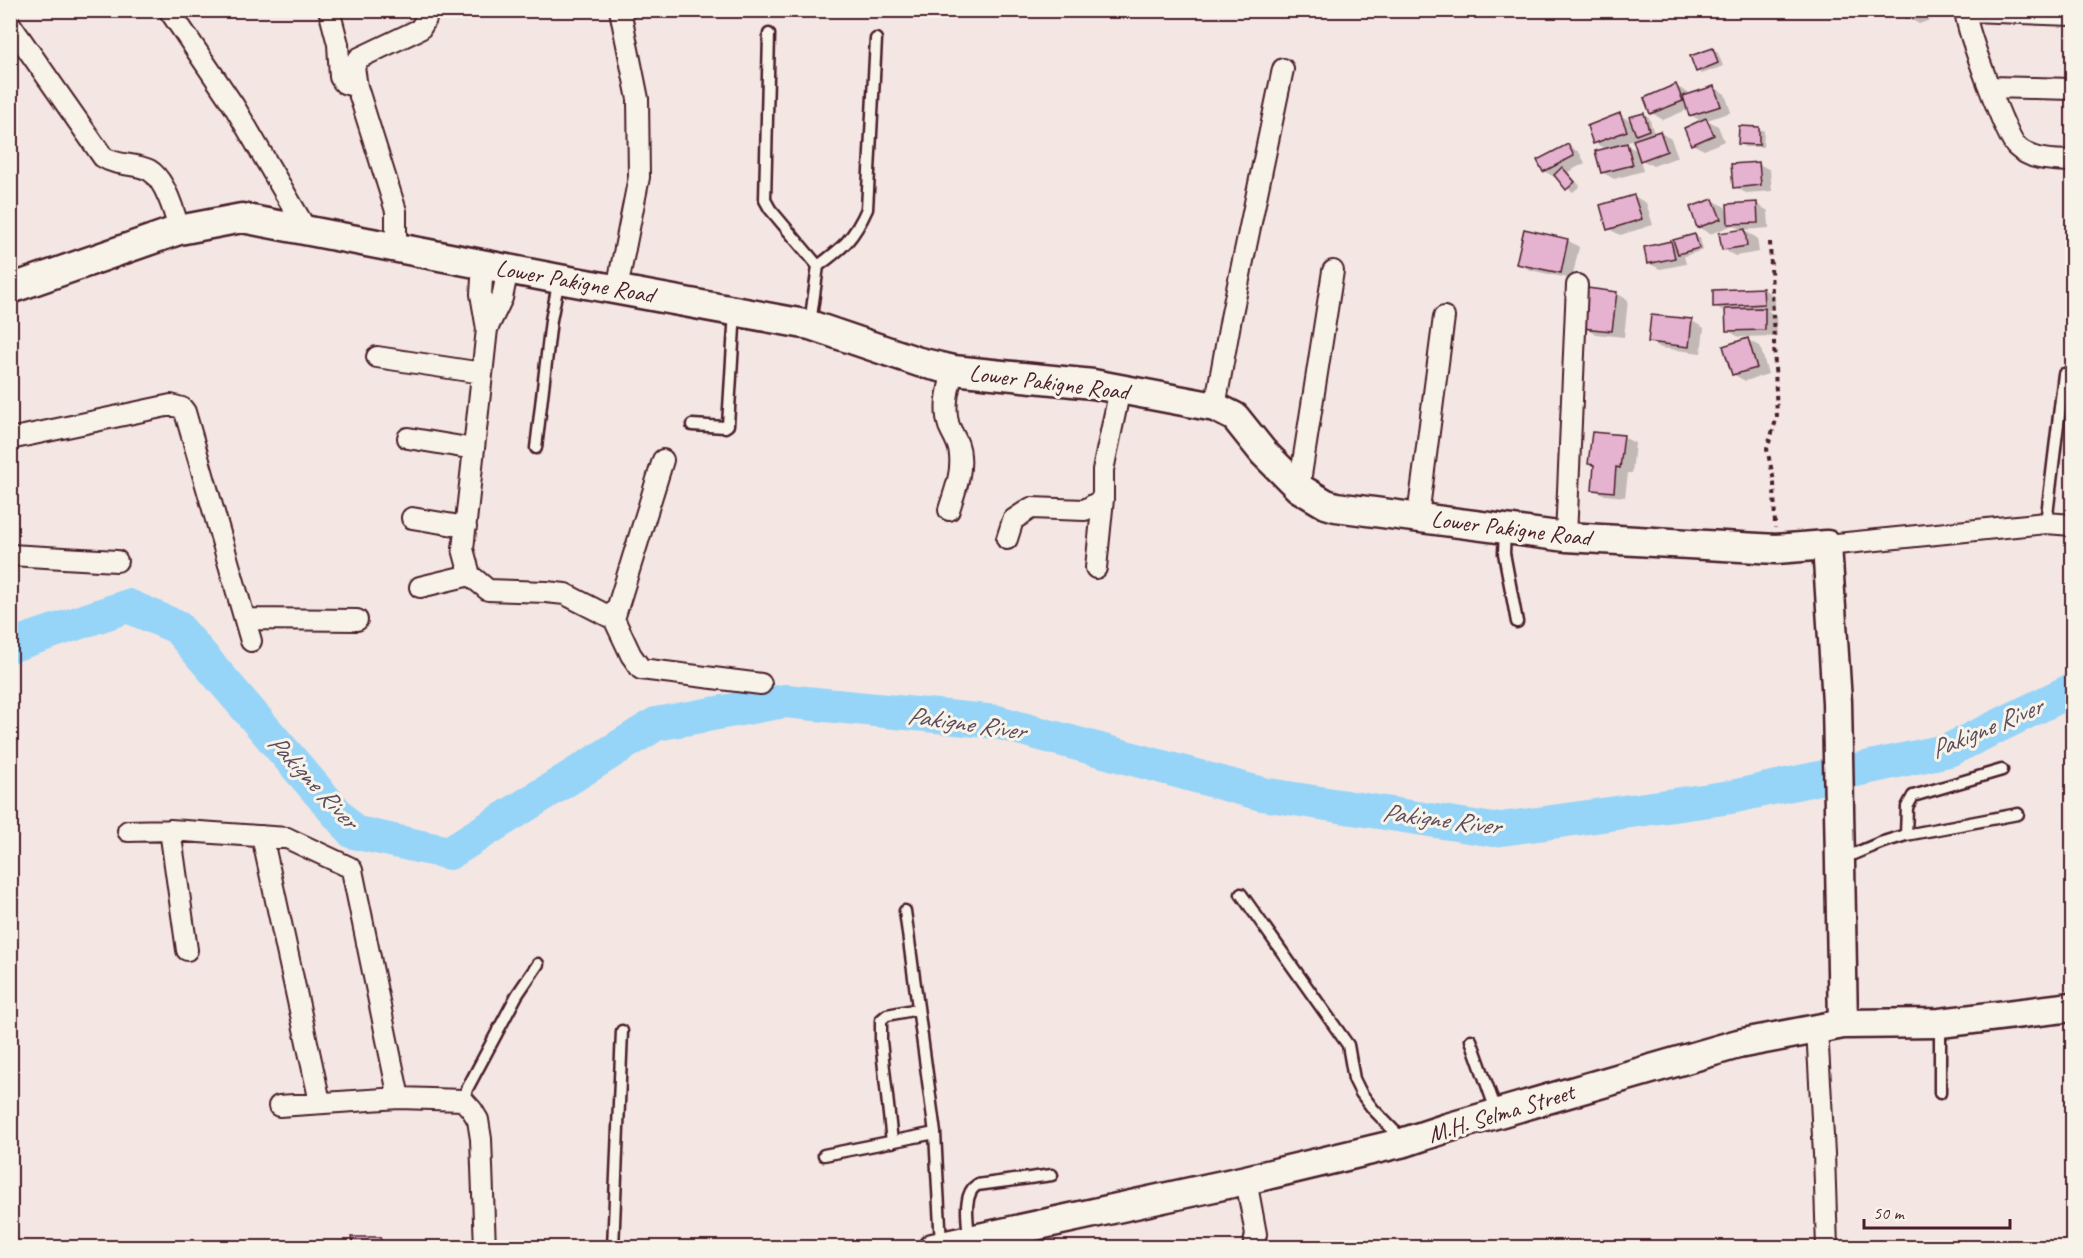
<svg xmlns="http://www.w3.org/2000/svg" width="2083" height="1258" font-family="Caveat,sans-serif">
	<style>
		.shadow { fill: #0003; fill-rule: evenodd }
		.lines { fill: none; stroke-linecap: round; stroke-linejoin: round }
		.river { stroke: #96d5f8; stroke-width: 34 }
		.building { fill: #e5b2cf; stroke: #4a1f2b; stroke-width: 1.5 }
		.lane-casing { stroke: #4a1f2b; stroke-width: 15 }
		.street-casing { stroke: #4a1f2b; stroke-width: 24 }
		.secondary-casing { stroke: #4a1f2b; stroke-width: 33 }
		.path { stroke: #4a1f2b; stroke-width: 4; stroke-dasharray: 4.5 4.5; stroke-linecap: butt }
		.lane { stroke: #f7f3e8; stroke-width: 10 }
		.street { stroke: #f7f3e8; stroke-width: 20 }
		.secondary { stroke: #f7f3e8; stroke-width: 28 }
		.labels { text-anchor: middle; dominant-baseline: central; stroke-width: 6; stroke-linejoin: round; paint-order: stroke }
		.street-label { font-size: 24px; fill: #4a1f2b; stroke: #f7f3e8 }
		.water-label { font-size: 26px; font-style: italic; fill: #5d4c5e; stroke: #f7f3e8 }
	</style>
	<rect width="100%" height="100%" fill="#f3e6e3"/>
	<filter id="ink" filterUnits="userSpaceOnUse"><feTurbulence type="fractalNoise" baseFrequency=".0167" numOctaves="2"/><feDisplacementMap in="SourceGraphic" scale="12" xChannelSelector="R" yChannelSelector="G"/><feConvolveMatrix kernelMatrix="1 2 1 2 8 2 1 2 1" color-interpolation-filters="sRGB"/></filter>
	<g filter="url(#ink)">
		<!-- shadow -->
		<path class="shadow" d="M 1905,10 L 1930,10 L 1933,19 L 1919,24 L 1907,17 Z
			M 1713,49 L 1718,53 L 1723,66 L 1702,74 L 1697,71 Z
			M 1676,86 L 1688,93 L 1689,95 L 1714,87 L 1725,94 L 1731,112 L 1707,120 L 1718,126 L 1724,141 L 1704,150 L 1692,144 L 1702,122 L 1691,115 L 1689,109 L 1663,120 L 1652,113 Z
			M 1643,114 L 1649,117 L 1654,134 L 1659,132 L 1671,139 L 1678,157 L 1653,166 L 1640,159 L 1643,171 L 1614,179 L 1602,172 L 1607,150 L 1595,143 L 1620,115 L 1632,122 ZM 1634,139 L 1639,152 L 1623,143 Z
			M 1758,128 L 1764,131 L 1763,147 L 1745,147 L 1740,144 Z
			M 1568,146 L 1579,152 L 1585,163 L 1568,172 L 1580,186 L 1573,192 L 1567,188 L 1558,177 L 1556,178 L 1544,171 Z
			M 1759,164 L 1770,170 L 1772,191 L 1746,193 L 1735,187 Z
			M 1634,196 L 1646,203 L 1653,225 L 1620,235 L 1609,229 Z
			M 1713,200 L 1725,207 L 1729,218 L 1757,204 L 1768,211 L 1769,228 L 1743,230 L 1757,238 L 1759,252 L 1735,256 L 1723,249 L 1743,231 L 1733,225 L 1710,234 L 1698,227 Z
			M 1695,235 L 1700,238 L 1703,250 L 1684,256 L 1686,264 L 1660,269 L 1648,263 L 1671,242 L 1677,245 Z
			M 1567,240 L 1579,247 L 1572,279 L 1530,270 L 1518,263 Z
			M 1763,289 L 1775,296 L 1775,310 L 1767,310 L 1776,316 L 1777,336 L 1739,337 L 1727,330 L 1727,313 L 1715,306 L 1714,291 Z
			M 1616,293 L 1628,300 L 1624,337 L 1596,334 L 1584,327 Z
			M 1652,316 L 1692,321 L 1704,328 L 1701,353 L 1661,348 L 1650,341 Z
			M 1748,340 L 1760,346 L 1768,374 L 1745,381 L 1733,374 Z
			M 1623,437 L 1635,443 L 1632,473 L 1628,473 L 1625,497 L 1605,495 L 1593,489 L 1596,467 L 1590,463 Z
			M 380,1238 L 392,1248 L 356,1248 Z"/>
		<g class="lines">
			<!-- river -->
			<path class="river" d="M 10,646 L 128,606 L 177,627 L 353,832 L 449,853 L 656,724 L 785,701 L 997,722 L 1262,794 L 1494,830 L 1731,797 L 1949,750 L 2072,690"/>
		</g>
		<!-- building -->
		<path class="building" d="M 1903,10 L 1921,10 L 1922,12 L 1906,18 Z
			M 1713,48 L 1718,63 L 1696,72 L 1690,56 Z
			M 1676,84 L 1683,101 L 1650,114 L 1644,98 Z
			M 1714,86 L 1721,106 L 1689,116 L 1683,96 Z
			M 1620,113 L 1627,131 L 1593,144 L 1587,126 Z
			M 1644,113 L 1649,130 L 1636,135 L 1629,117 Z
			M 1706,118 L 1714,135 L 1691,145 L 1684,128 Z
			M 1739,126 L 1759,127 L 1759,145 L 1738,144 Z
			M 1660,131 L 1667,151 L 1640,161 L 1633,140 Z
			M 1627,143 L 1633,165 L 1601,173 L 1595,151 Z
			M 1568,144 L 1574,156 L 1543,172 L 1537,160 Z
			M 1759,162 L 1761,185 L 1733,188 L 1731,164 Z
			M 1562,167 L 1575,182 L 1566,190 L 1554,175 Z
			M 1634,195 L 1642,219 L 1607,230 L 1600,205 Z
			M 1713,199 L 1721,219 L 1697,228 L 1690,207 Z
			M 1757,202 L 1758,223 L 1728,224 L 1727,204 Z
			M 1524,229 L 1568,239 L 1561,273 L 1516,264 Z
			M 1745,229 L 1747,246 L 1722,250 L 1719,233 Z
			M 1695,234 L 1699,248 L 1678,254 L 1673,240 Z
			M 1671,241 L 1675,258 L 1647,264 L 1644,247 Z
			M 1587,288 L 1617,292 L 1612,331 L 1582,328 Z
			M 1763,288 L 1764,304 L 1713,307 L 1713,290 Z
			M 1765,308 L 1765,330 L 1726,331 L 1725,309 Z
			M 1651,315 L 1692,319 L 1689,347 L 1648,342 Z
			M 1748,338 L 1757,368 L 1732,375 L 1723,346 Z
			M 1592,432 L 1624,435 L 1620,468 L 1616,467 L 1614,492 L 1592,490 L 1594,465 L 1588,464 Z
			M 351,1237 L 380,1237 L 383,1248 L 354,1248 Z"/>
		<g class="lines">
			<defs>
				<path id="lane" d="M 769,34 L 765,200 L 770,209 L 818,266 L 810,324
					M 818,266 C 843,248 854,238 867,209 L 876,39
					M 692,425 L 725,427 L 728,425 L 735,311
					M 536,448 L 551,320 L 559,279
					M 2046,523 L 2064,374
					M 1505,531 L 1504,553 L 1517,622
					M 1906,835 L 1907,807 L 1913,796 L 2002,770
					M 1842,859 L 1880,843 L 1906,835 L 2018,814
					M 1241,894 L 1348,1045 L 1354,1079 L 1361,1093 L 1373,1109 L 1403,1140
					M 905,911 L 935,1133 L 941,1245
					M 1471,1040 L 1497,1113
					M 1940,1093 L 1940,1023
					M 463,1100 L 467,1089 L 517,995 L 538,964
					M 892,1142 L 881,1041 L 881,1020 L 887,1015 L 918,1009
					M 824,1155 L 935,1133
					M 969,1237 C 968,1222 962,1194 977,1185 L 1052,1175
					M 613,1248 L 622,1031"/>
				<path id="street" d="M 169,10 L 234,106 L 307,231
					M 329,10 L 338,44 L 340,77 L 344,83 L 357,87
					M 2072,15 L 1971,11 L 1966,15 C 1967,31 2006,137 2016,146 C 2032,161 2051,160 2072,161
					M 10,24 L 103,157 C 116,166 135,163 149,170 C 165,179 175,214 179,230
					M 1990,87 L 2072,89
					M 396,248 L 396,211 L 357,87 L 354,67 L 359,58 L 420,29 L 426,19 L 427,10
					M 483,264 L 481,294 L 487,329 L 502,298 L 508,269
					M 617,289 L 639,177 L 638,99 L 620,10
					M 487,329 L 463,549 L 470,575 L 488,590 L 546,592 L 565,594 L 614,619 L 663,460
					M 377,357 L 482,373
					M 1215,407 L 1231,318 L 1283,69
					M 408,438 L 474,449
					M 10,439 L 171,405 L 182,408 L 185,412 L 251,641
					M 1299,488 L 1333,271
					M 949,510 C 954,493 962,475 960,456 C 960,444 953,436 949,426 C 943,408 949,387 953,370
					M 1418,516 L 1444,317
					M 412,518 L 466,527
					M 1566,537 L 1577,285
					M 1007,539 L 1013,520 L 1031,508 L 1085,510 L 1103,499
					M 1827,545 L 2046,523 L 2072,525
					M 10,555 L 117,561
					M 1096,568 L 1103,499 L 1103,470 L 1120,389
					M 420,587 L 470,575
					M 245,619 L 357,620
					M 614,619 L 631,655 L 641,669 L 761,684
					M 170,830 L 187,950
					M 128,831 L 170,830 L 287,838 L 349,867 L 352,870 L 399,1098
					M 262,836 L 320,1102
					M 1817,1029 L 1824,1154 L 1827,1248
					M 279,1106 L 399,1098 L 463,1100 L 472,1110 L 478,1120 L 481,1139 L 485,1248
					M 1246,1180 L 1256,1234 L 1253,1248"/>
				<path id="secondary" d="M 10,289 L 179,230 L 242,218 L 559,279 L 810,325 L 919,362 L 953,370 L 1093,384 L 1215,407 L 1235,417 L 1263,452 L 1299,488 L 1326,504 L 1336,507 L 1566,537 L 1776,549 L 1827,545 L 1837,702 L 1843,1024
					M 933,1248 L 1246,1180 L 1405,1142 L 1447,1128 L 1738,1044 L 1817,1029 L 1843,1024 L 1940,1023 L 2072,1007"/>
			</defs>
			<!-- lane casing -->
			<use href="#lane" class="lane-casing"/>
			<!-- street casing -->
			<use href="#street" class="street-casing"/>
			<!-- secondary casing -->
			<use href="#secondary" class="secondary-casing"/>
			<!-- path -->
			<path class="path" d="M 1770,242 L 1777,417 L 1767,449 L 1774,481 L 1775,528"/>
			<!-- lane -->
			<use href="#lane" class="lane"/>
			<!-- street -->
			<use href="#street" class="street"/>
			<!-- secondary -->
			<use href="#secondary" class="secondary"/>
		</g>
	</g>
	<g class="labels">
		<!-- street labels -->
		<g class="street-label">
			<text transform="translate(575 281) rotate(10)">Lower Pakigne Road</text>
			<text transform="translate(1049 382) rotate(7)">Lower Pakigne Road</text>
			<text transform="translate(1511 528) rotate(7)">Lower Pakigne Road</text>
			<text transform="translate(1501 1113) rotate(-17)">M.H. Selma Street</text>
		</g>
		<!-- water labels -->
		<g class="water-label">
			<text transform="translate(966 723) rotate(8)">Pakigne River</text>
			<text transform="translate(1986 728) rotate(-23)">Pakigne River</text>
			<text transform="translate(313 781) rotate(47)">Pakigne River</text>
			<text transform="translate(1441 819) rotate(7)">Pakigne River</text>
		</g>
	</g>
	<!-- margin -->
	<rect width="2083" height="1258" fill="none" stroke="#f7f3e8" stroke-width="36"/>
	<rect x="18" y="18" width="2047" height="1222" fill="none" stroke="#4a1f2b" stroke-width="2" filter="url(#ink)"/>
	<!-- scale -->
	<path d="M1864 1219v9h146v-9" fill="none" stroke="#4a1f2b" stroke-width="3"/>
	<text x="1873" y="1219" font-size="18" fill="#4a1f2b" stroke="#f7f3e8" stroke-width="4.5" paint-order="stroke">50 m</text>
</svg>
